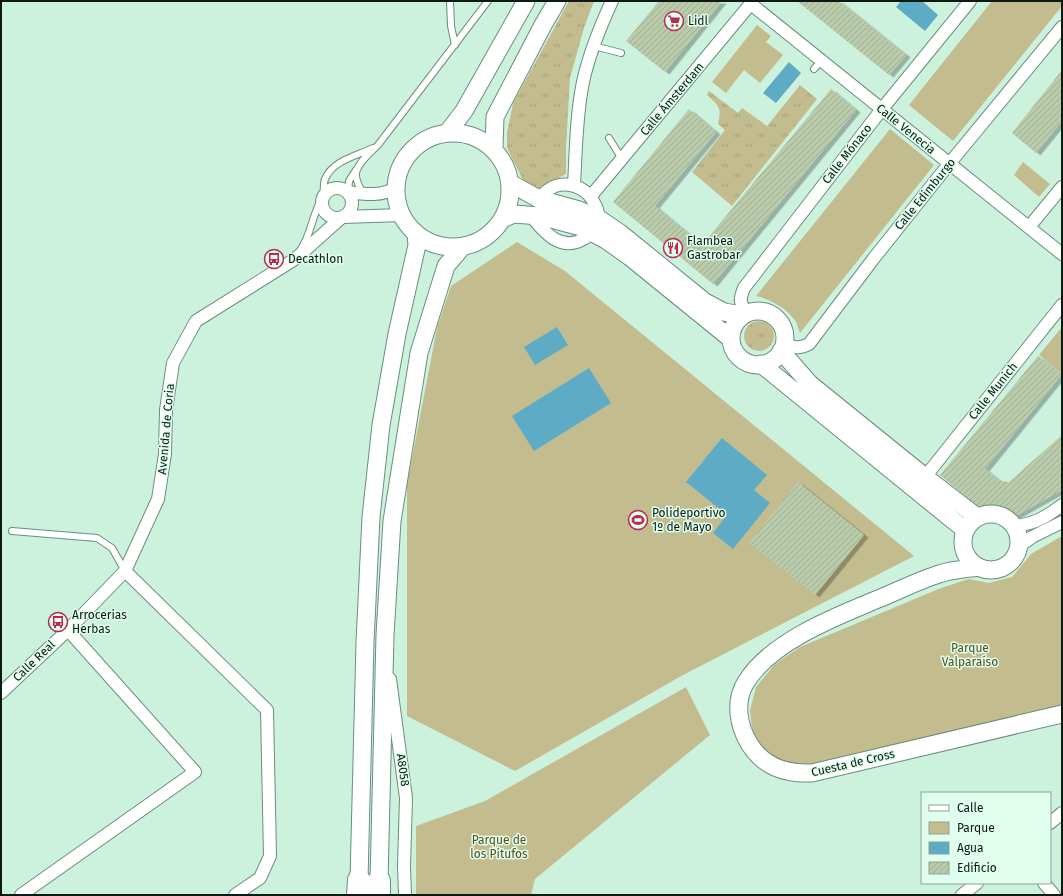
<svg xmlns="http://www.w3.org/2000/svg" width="1063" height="896" font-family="'Fira Sans',sans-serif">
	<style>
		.grass { fill: url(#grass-tufts) }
		.green { fill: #c3bc8e }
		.water { fill: #5eabc6 }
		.building { fill: url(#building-hatch); filter: url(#shadow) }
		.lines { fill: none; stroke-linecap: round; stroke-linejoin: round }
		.lane-casing { stroke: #6a8e7b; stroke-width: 8 }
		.street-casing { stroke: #6a8e7b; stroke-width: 14 }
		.secondary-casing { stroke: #6a8e7b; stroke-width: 19 }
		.highway-casing { stroke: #6a8e7b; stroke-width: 24 }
		.lane { stroke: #fff; stroke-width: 6 }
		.street { stroke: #fff; stroke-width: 12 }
		.secondary { stroke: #fff; stroke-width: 17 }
		.highway { stroke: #fff; stroke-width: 22 }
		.labels { text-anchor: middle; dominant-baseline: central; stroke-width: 3; stroke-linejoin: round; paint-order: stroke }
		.poi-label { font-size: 12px; fill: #0c1a13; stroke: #dffeed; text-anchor: start }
		.street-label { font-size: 12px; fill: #0c1a13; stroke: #dffeed }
		.park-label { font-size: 12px; fill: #58511f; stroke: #dffeed }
	</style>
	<defs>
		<pattern id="grass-tufts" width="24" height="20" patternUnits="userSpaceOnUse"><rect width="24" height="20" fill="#c3bc8e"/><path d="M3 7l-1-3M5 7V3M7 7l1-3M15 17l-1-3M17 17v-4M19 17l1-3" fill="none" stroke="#a6a17a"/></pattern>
		<pattern id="building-hatch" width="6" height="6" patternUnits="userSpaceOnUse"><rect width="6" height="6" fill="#b9cbaa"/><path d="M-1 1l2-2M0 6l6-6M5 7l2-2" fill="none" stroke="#9eae91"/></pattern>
		<filter id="shadow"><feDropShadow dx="4.5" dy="2.5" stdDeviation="0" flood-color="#0004"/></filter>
	</defs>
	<rect width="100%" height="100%" fill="#ccf2de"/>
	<!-- grass -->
	<path class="grass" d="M 569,1 L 594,1 L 584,28 L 570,78 L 566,148 L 566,174 L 536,190 L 525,184 L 507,148 L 507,133 L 513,103 Z
		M 800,85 L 817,99 L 732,206 L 692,172 L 725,130 L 718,124 C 722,107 719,106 707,95 L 709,91 L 738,113 L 742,108 L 767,126 Z
		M744 336a15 15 0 1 1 30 0a15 15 0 1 1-30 0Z"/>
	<!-- green -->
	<path class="green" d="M 992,1 L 1062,1 L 1062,6 L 953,141 L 909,105 Z
		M 757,25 L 771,36 L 766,42 L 783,55 L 760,83 L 744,70 L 726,93 L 712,82 Z
		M 890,129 L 934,165 L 800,333 C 798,328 797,322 794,319 C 785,307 769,299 756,296 Z
		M 1023,162 L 1050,184 L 1039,197 L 1014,175 Z
		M 517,242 L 565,271 L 914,556 L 683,675 L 515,771 L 407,716 L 407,484 L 437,328 L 451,286 Z
		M 1062,327 L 1062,373 L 1039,355 Z
		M 1062,536 L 1062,708 L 810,765 L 795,765 L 777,760 L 762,750 L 753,739 L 750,710 L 756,687 L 774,665 L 800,647 L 941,588 L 969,579 L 989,583 L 1012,577 L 1031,554 Z
		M 686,687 L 710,735 L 535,879 L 531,895 L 416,895 L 416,826 L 485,801 Z"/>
	<!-- water -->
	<path class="water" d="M 901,1 L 922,1 L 938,15 L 925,31 L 896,7 Z
		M 789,62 L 801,73 L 776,103 L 763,93 Z
		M 557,327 L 568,345 L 535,365 L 524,347 Z
		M 589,368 L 611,403 L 534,451 L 512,416 Z
		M 722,438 L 767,475 L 754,490 L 770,503 L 733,549 L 713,533 L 727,515 L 686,482 Z"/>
	<!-- building -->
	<path class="building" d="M 659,1 L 722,1 L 665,72 L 626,41 Z
		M 797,1 L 839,1 L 906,55 L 889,75 Z
		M 1062,70 L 1062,121 L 1036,153 L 1012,133 Z
		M 831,89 L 856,110 L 713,284 L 613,202 L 689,109 L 716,132 L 655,206 L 702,245 Z
		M 1038,356 L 1062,374 L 985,469 L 1000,481 L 1009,482 L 1062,435 L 1062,490 L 1014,517 L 998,511 L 980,508 L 940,475 Z
		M 798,482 L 864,535 L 815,595 L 749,543 Z"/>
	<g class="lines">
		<defs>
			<path id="lane" d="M 450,1 L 451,26 L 455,45
				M 594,46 L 621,53
				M 814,69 L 821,61
				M 609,138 L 622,159
				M 348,192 L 349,181 L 356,170
				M 363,194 C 360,188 355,180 356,173 C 358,162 371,152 378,145 L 488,1
				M 324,195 C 324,190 323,184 325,179 C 333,160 357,156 373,148
				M 301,249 C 312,233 312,213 323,197
				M 12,531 L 97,538 L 112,548 L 125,571"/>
			<path id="street" d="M 751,4 L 1062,254
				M 574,185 C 576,151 576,116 583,82 C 589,54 600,27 612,1
				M322 203a15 15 0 1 1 30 0a15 15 0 1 1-30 0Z
				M 348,192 C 365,194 379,197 396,188
				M 591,196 L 753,1
				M 530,215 C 545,233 561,253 585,238 C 591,235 597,224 598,218 C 599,212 596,206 593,201 C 585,186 563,179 548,190 C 545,192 542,196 539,199
				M 343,217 L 402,215
				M 1029,227 L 1062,187
				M 746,313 C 740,302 739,300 744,288 L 882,109 L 970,1
				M 784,343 C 794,348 799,349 809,344 L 874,258 L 949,164 L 1062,27
				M 925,477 L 1062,305
				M 1014,526 C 1035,524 1046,517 1062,505
				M 1018,547 L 1032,537 L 1062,522
				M 125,571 L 267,710 L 270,856 L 260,878 L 235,895
				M 390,679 L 406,798 L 404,866 L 405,895
				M 1,693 L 68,630 L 125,571 L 158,499 L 165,454 L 166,410 L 173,363 L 196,321 L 295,259 L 341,218
				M 1050,823 L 1062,813
				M 1044,883 L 1054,895
				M 21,895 L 195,772 L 68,630
				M 962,895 L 977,883"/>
			<path id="secondary" d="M 447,133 L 464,111 L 526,1
				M396 190a57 57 0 1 1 114 0a57 57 0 1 1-114 0Z
				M 494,149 L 495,117 L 543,25 L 557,1
				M 510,183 L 539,199 L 579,210 L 598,218 L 620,233 L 705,302 L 724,312 L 742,315
				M 502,219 L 514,214 L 540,216 L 581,227 L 606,240 L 630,257 L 731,339
				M731 338a27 27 0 1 1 54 0a27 27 0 1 1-54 0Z
				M 781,351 L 810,384 L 925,477 L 977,517
				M 761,364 L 965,530
				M963 542a28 28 0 1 1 56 0a28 28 0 1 1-56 0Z
				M 978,567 C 965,569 951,570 939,574 C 920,580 902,589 883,597 C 840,615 772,640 746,682 C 734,701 738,726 750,745 C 764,767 787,774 812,773 L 1062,714
				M 359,880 L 365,642 L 371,517 L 381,425 L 397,334 L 417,245 L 416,234
				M 379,881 L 385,635 L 392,521 L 419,353 L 446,266 L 463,246"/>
			<path id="highway" d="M 358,895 L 359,880
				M 379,895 L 379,881"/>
		</defs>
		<!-- lane casing -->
		<use href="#lane" class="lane-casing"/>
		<!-- street casing -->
		<use href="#street" class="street-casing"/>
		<!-- secondary casing -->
		<use href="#secondary" class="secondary-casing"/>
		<!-- highway casing -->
		<use href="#highway" class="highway-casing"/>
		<!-- lane -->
		<use href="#lane" class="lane"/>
		<!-- street -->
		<use href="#street" class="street"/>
		<!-- secondary -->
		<use href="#secondary" class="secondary"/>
		<!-- highway -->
		<use href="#highway" class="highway"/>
	</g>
	<!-- icons -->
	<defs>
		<symbol id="supermarket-ring" viewBox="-11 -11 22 22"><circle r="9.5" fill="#dffeed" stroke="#b92952" stroke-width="1.5"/><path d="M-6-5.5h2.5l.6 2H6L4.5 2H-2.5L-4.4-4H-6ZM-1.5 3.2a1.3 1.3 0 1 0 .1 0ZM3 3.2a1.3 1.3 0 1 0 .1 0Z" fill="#b92952"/></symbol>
		<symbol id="restaurant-ring" viewBox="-11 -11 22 22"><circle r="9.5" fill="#dffeed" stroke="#b92952" stroke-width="1.5"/><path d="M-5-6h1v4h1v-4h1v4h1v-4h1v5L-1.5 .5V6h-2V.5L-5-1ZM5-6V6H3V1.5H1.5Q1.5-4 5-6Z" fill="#b92952"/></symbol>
		<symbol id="bus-ring" viewBox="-11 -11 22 22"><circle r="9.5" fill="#dffeed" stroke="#b92952" stroke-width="1.5"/><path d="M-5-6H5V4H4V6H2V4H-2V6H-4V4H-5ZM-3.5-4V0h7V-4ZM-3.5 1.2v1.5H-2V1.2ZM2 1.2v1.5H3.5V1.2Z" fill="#b92952"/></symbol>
		<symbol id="stadium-ring" viewBox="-11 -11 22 22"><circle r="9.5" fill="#dffeed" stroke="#b92952" stroke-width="1.5"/><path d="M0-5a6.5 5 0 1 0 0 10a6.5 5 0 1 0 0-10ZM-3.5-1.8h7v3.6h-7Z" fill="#b92952"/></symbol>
	</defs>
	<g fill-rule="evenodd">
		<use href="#supermarket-ring" x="663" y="10" width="22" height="22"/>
		<use href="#restaurant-ring" x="662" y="237" width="22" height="22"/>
		<use href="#bus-ring" x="263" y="248" width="22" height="22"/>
		<use href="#stadium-ring" x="627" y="509" width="22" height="22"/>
		<use href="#bus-ring" x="47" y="611" width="22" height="22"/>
	</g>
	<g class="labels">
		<!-- poi labels -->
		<g class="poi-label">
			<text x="688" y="21">Lidl</text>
			<text x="687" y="241">Flambea<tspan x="687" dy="14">Gastrobar</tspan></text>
			<text x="288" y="259">Decathlon</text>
			<text x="652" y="513">Polideportivo<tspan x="652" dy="14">1º de Mayo</tspan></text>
			<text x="72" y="615">Arrocerias<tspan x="72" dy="14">Herbas</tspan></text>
		</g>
		<!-- street labels -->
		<g class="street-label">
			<text transform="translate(672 99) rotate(-50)">Calle Ámsterdam</text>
			<text transform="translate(906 129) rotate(39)">Calle Venecia</text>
			<text transform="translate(847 154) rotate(-52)">Calle Mónaco</text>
			<text transform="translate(925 194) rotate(-51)">Calle Edimburgo</text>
			<text transform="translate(993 391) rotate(-51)">Calle Munich</text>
			<text transform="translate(166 429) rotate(-85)">Avenida de Coria</text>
			<text transform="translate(34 661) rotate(-44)">Calle Real</text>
			<text transform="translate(853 763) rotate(-13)">Cuesta de Cross</text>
			<text transform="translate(403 770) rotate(82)">A8058</text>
		</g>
		<!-- park labels -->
		<g class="park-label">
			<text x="970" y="648">Parque<tspan x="970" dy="14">Valparaíso</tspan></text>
			<text x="499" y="840">Parque de<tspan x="499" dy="14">los Pitufos</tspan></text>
		</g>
	</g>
	<!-- border -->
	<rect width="1063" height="896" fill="none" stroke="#0c1a13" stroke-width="4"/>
	<!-- legend -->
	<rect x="921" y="792" width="130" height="92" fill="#dffeed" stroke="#8ba396"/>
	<rect x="929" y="805" width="20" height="6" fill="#ffffff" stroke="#8ba396"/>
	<text x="957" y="812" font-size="12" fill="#0c1a13">Calle</text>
	<rect x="929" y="822" width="20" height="12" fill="#c3bc8e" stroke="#8ba396"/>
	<text x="957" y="832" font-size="12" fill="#0c1a13">Parque</text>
	<rect x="929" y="842" width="20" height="12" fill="#5eabc6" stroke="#8ba396"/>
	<text x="957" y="852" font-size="12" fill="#0c1a13">Agua</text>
	<rect x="929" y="862" width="20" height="12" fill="url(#building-hatch)" stroke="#8ba396"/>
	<text x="957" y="872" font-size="12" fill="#0c1a13">Edificio</text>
</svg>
